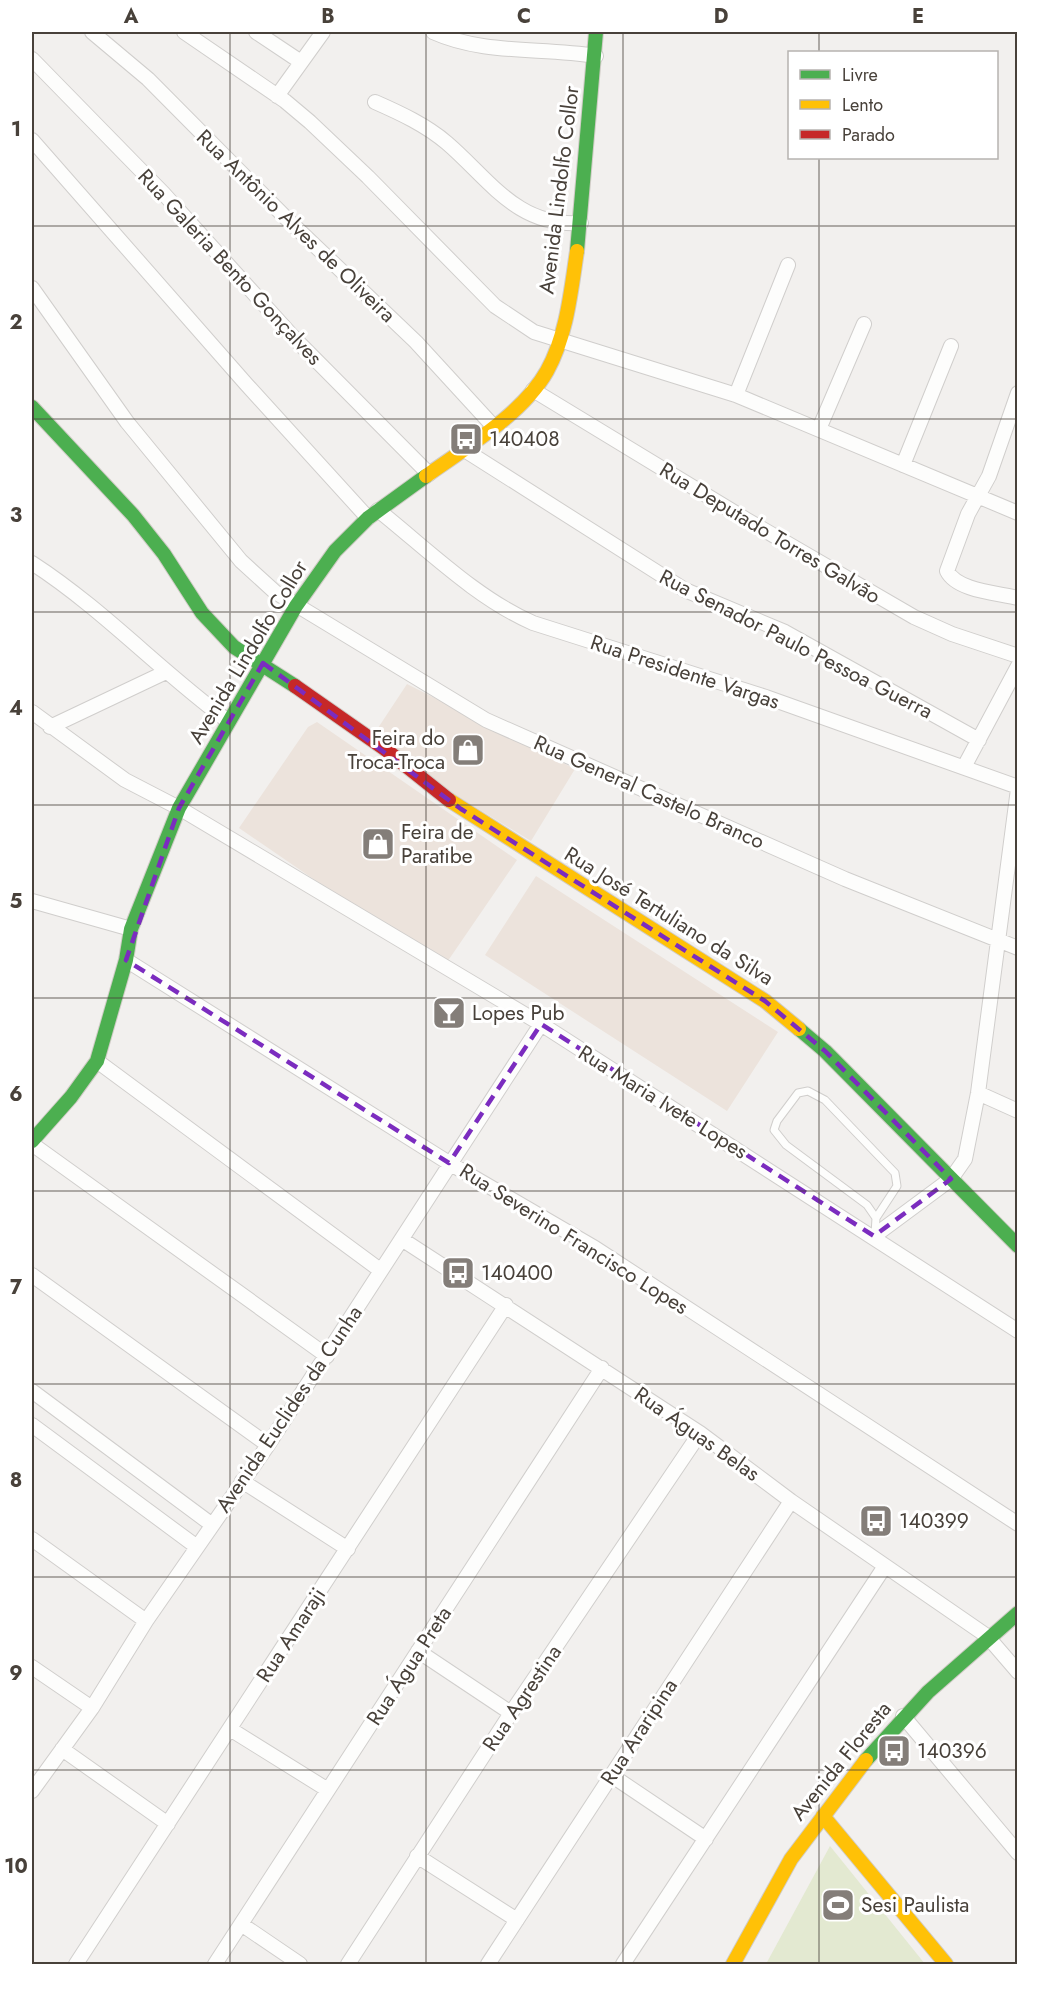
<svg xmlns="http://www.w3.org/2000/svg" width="1049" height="1996" font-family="Jost,sans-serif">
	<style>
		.commercial { fill: #ece3dc }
		.green { fill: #e3e9d1 }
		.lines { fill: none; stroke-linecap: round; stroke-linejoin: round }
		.lane-casing { stroke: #d0cecc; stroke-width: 9 }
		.street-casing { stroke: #d0cecc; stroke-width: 16 }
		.fast-casing { stroke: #d0ccc6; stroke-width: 16 }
		.slow-casing { stroke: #d0ccc6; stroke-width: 16 }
		.jam-casing { stroke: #d0ccc6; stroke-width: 16 }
		.lane { stroke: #fdfdfc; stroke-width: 7 }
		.street { stroke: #fdfdfc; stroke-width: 14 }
		.fast { stroke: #4caf50; stroke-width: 14 }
		.slow { stroke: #ffc107; stroke-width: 14 }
		.jam { stroke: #c62828; stroke-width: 14 }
		.marked { fill: none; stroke: #7b2cbf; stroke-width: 4.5; stroke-dasharray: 12 8; stroke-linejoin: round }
		.grid { fill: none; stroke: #48413a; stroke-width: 1.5; stroke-opacity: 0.55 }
		.labels { text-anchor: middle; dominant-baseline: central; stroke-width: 6; stroke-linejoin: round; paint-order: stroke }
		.street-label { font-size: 21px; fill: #48413a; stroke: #fff }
		.poi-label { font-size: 21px; fill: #48413a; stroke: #fff; text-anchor: start }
		.neatline { fill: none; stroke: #48413a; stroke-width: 2 }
		.grid-label { font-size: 20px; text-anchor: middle; font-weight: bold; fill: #48413a }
	</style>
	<rect width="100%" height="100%" fill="#f2f0ee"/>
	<!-- commercial -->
	<path class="commercial" d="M 407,684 L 575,769 L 531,841 L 439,785 L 376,731 Z
		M 317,722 L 517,860 L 443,968 L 239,828 L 308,727 Z
		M 536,876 L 778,1032 L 727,1111 L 485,955 Z"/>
	<!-- green -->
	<path class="green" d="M 830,1846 L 925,1964 L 766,1964 Z"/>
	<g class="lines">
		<defs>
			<path id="lane" d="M 875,1234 L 876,1218 L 897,1186 L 895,1173 L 825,1100 L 808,1091 L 798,1093 L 777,1121 L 774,1130 L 786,1145 L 867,1205 L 876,1218"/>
			<path id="street" d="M 92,32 L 148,79 L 287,219 L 416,342 L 494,427
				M 184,32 L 285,101 L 310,122 L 368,177 L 495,306 L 534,332 L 736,395 L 1018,513
				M 256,32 L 301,62
				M 433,32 C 484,55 541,47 596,56
				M 32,59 L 164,194 L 295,339 L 429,474
				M 277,96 L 323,32
				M 375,102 C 400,113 426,125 447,143 C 490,180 517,227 581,223
				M 32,140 L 247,385 L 368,518
				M 32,288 L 127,422 L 241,561 L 275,592 L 486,720 L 845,879 L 1018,948
				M 533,390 L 747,520 L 914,617 L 952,634 L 1018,656
				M 1018,393 L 989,476 L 968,514 L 947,571 C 957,591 998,593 1018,598
				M 736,395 L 788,265
				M 819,429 L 864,324
				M 463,449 L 685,590 L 785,632 L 979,740
				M 903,465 L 951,346
				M 378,510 C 427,549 476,598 533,623 L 766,697 L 1018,787
				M 32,563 C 103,609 160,671 228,721
				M 32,712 L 125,780 L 179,808 L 541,1024 L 1018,1331
				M 50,727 L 166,672
				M 964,767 L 1018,666
				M 32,901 L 131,929
				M 126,960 L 449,1163 L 595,1248 L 1018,1524
				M 97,1061 L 380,1270
				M 978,1093 L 1018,1111
				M 32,1144 L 327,1356
				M 874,1236 L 951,1179 L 965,1159 L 978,1093 L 1018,789
				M 403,1240 L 700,1433 L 791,1501 L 987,1636 L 1018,1672
				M 32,1275 L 268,1445
				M 32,1391 L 211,1524
				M 32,1425 L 197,1547
				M 242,1481 L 348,1549
				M 32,1539 L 146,1621
				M 418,1651 L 511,1713
				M 32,1667 L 92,1708
				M 903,1716 L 1018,1853
				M 230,1729 L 328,1790
				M 62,1749 L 168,1824
				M 611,1775 L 706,1839
				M 32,1791 L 92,1708 L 146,1621 L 268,1445 L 541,1024
				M 417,1856 L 517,1920
				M 241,1924 L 300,1964
				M 76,1964 L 506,1305
				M 215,1964 L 602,1368
				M 348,1964 L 511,1713 L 700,1433
				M 488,1964 L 791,1501
				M 623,1964 L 885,1566"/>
			<path id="fast" d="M 577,251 L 596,32
				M 32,407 L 133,515 L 164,554 L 202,613 L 234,647 L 295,686
				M 799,1029 L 825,1051 L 1018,1246
				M 32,1141 L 71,1097 L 97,1061 L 126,960 L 131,929 L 179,808 L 296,606 L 335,551 L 368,518 L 426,476
				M 866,1760 L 928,1692 L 1018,1613"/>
			<path id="slow" d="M 426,476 C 465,448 523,414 547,371 C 567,335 571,290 577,251
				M 449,800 L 765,1001 L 799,1029
				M 823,1816 L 946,1964
				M 733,1964 L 791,1859 L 866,1760"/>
			<path id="jam" d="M 295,686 L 385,749 L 449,800"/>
		</defs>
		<!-- lane casing -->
		<use href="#lane" class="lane-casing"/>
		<!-- street casing -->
		<use href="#street" class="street-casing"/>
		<!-- fast casing -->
		<use href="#fast" class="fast-casing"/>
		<!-- slow casing -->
		<use href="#slow" class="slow-casing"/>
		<!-- jam casing -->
		<use href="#jam" class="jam-casing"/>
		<!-- lane -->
		<use href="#lane" class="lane"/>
		<!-- street -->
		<use href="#street" class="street"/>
		<!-- fast -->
		<use href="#fast" class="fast"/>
		<!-- slow -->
		<use href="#slow" class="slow"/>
		<!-- jam -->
		<use href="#jam" class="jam"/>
	</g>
	<!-- marked area -->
	<path class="marked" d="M 263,663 L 461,809 L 765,1001 L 825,1051 L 951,1179 L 874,1236 L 541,1024 L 449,1163 L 126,960 L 179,808 Z"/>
	<!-- grid -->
	<path class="grid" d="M 230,32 L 230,1964M 426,32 L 426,1964M 623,32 L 623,1964M 819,32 L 819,52M 819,158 L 819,1964M 32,226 L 1018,226M 32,419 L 1018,419M 32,612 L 1018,612M 32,805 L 1018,805M 32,998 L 1018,998M 32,1191 L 1018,1191M 32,1384 L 1018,1384M 32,1577 L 1018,1577M 32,1770 L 1018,1770"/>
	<!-- icons -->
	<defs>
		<symbol id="bus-square" viewBox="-11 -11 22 22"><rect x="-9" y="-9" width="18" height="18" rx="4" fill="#847e79" stroke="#fff"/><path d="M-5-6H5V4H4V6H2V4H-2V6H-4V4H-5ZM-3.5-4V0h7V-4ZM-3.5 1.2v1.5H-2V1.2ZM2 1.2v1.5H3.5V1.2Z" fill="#fff"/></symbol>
		<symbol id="shop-square" viewBox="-11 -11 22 22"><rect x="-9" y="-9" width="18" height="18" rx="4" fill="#847e79" stroke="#fff"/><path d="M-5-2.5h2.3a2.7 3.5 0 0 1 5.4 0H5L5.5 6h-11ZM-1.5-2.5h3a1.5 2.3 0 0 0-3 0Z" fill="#fff"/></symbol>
		<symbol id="bar-square" viewBox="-11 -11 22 22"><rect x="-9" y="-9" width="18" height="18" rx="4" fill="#847e79" stroke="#fff"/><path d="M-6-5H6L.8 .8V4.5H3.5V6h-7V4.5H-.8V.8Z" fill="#fff"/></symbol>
		<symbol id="stadium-square" viewBox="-11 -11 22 22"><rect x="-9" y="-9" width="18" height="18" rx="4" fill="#847e79" stroke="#fff"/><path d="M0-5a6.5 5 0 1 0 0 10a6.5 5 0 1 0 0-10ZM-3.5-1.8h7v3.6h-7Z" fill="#fff"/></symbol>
	</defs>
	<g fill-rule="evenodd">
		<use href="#bus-square" x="447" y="420" width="38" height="38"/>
		<use href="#shop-square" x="449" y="731" width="38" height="38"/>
		<use href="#shop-square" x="359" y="825" width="38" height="38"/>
		<use href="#bar-square" x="430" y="994" width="38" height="38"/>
		<use href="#bus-square" x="439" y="1254" width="38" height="38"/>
		<use href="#bus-square" x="857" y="1502" width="38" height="38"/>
		<use href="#bus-square" x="875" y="1732" width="38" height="38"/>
		<use href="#stadium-square" x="819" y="1886" width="38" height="38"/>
	</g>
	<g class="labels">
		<!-- street labels -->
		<g class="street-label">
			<text transform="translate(559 190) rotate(-83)">Avenida Lindolfo Collor</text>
			<text transform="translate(296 226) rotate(44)">Rua Antônio Alves de Oliveira</text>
			<text transform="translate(230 267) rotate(47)">Rua Galeria Bento Gonçalves</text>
			<text transform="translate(770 533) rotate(31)">Rua Deputado Torres Galvão</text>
			<text transform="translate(796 644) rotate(27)">Rua Senador Paulo Pessoa Guerra</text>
			<text transform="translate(248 652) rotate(-59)">Avenida Lindolfo Collor</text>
			<text transform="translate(685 672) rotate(18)">Rua Presidente Vargas</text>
			<text transform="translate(649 792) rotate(24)">Rua General Castelo Branco</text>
			<text transform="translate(669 916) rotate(32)">Rua José Tertuliano da Silva</text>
			<text transform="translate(663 1102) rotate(32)">Rua Maria Ivete Lopes</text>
			<text transform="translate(574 1239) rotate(32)">Rua Severino Francisco Lopes</text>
			<text transform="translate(289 1409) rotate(-56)">Avenida Euclides da Cunha</text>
			<text transform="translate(697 1434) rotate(35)">Rua Águas Belas</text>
			<text transform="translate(291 1635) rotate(-57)">Rua Amaraji</text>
			<text transform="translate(409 1666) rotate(-57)">Rua Água Preta</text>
			<text transform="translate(522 1698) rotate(-56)">Rua Agrestina</text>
			<text transform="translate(639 1732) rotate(-57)">Rua Araripina</text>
			<text transform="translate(841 1761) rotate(-51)">Avenida Floresta</text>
		</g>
		<!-- poi labels -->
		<g class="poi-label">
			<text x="489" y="439">140408</text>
			<text x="445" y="738" text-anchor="end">Feira do<tspan x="445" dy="24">Troca-Troca</tspan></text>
			<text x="401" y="832">Feira de<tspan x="401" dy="24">Paratibe</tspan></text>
			<text x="472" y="1013">Lopes Pub</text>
			<text x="481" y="1273">140400</text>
			<text x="899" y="1521">140399</text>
			<text x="917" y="1751">140396</text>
			<text x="861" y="1905">Sesi Paulista</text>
		</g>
	</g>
	<!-- border -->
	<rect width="1049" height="1996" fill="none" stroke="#ffffff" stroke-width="66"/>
	<!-- legend -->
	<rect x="788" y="51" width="210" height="108" fill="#ffffff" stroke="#b6b3b0" stroke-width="1.5"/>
	<rect x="800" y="70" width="30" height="9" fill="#4caf50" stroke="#b6b3b0" stroke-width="1.5"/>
	<text x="842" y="81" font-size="18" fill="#48413a">Livre</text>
	<rect x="800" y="100" width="30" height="9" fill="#ffc107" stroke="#b6b3b0" stroke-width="1.5"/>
	<text x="842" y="111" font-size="18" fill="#48413a">Lento</text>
	<rect x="800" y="130" width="30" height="9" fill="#c62828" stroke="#b6b3b0" stroke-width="1.5"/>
	<text x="842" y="141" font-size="18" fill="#48413a">Parado</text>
	<rect x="33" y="33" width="983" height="1930" class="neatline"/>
	<g class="grid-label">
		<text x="131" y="23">A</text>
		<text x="328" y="23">B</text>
		<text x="524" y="23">C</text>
		<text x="721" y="23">D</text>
		<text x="918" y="23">E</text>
		<text x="16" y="136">1</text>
		<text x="16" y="329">2</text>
		<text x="16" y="522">3</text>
		<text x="16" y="715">4</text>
		<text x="16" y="908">5</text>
		<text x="16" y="1101">6</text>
		<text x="16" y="1294">7</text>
		<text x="16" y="1487">8</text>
		<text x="16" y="1680">9</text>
		<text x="16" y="1873">10</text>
	</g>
</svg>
